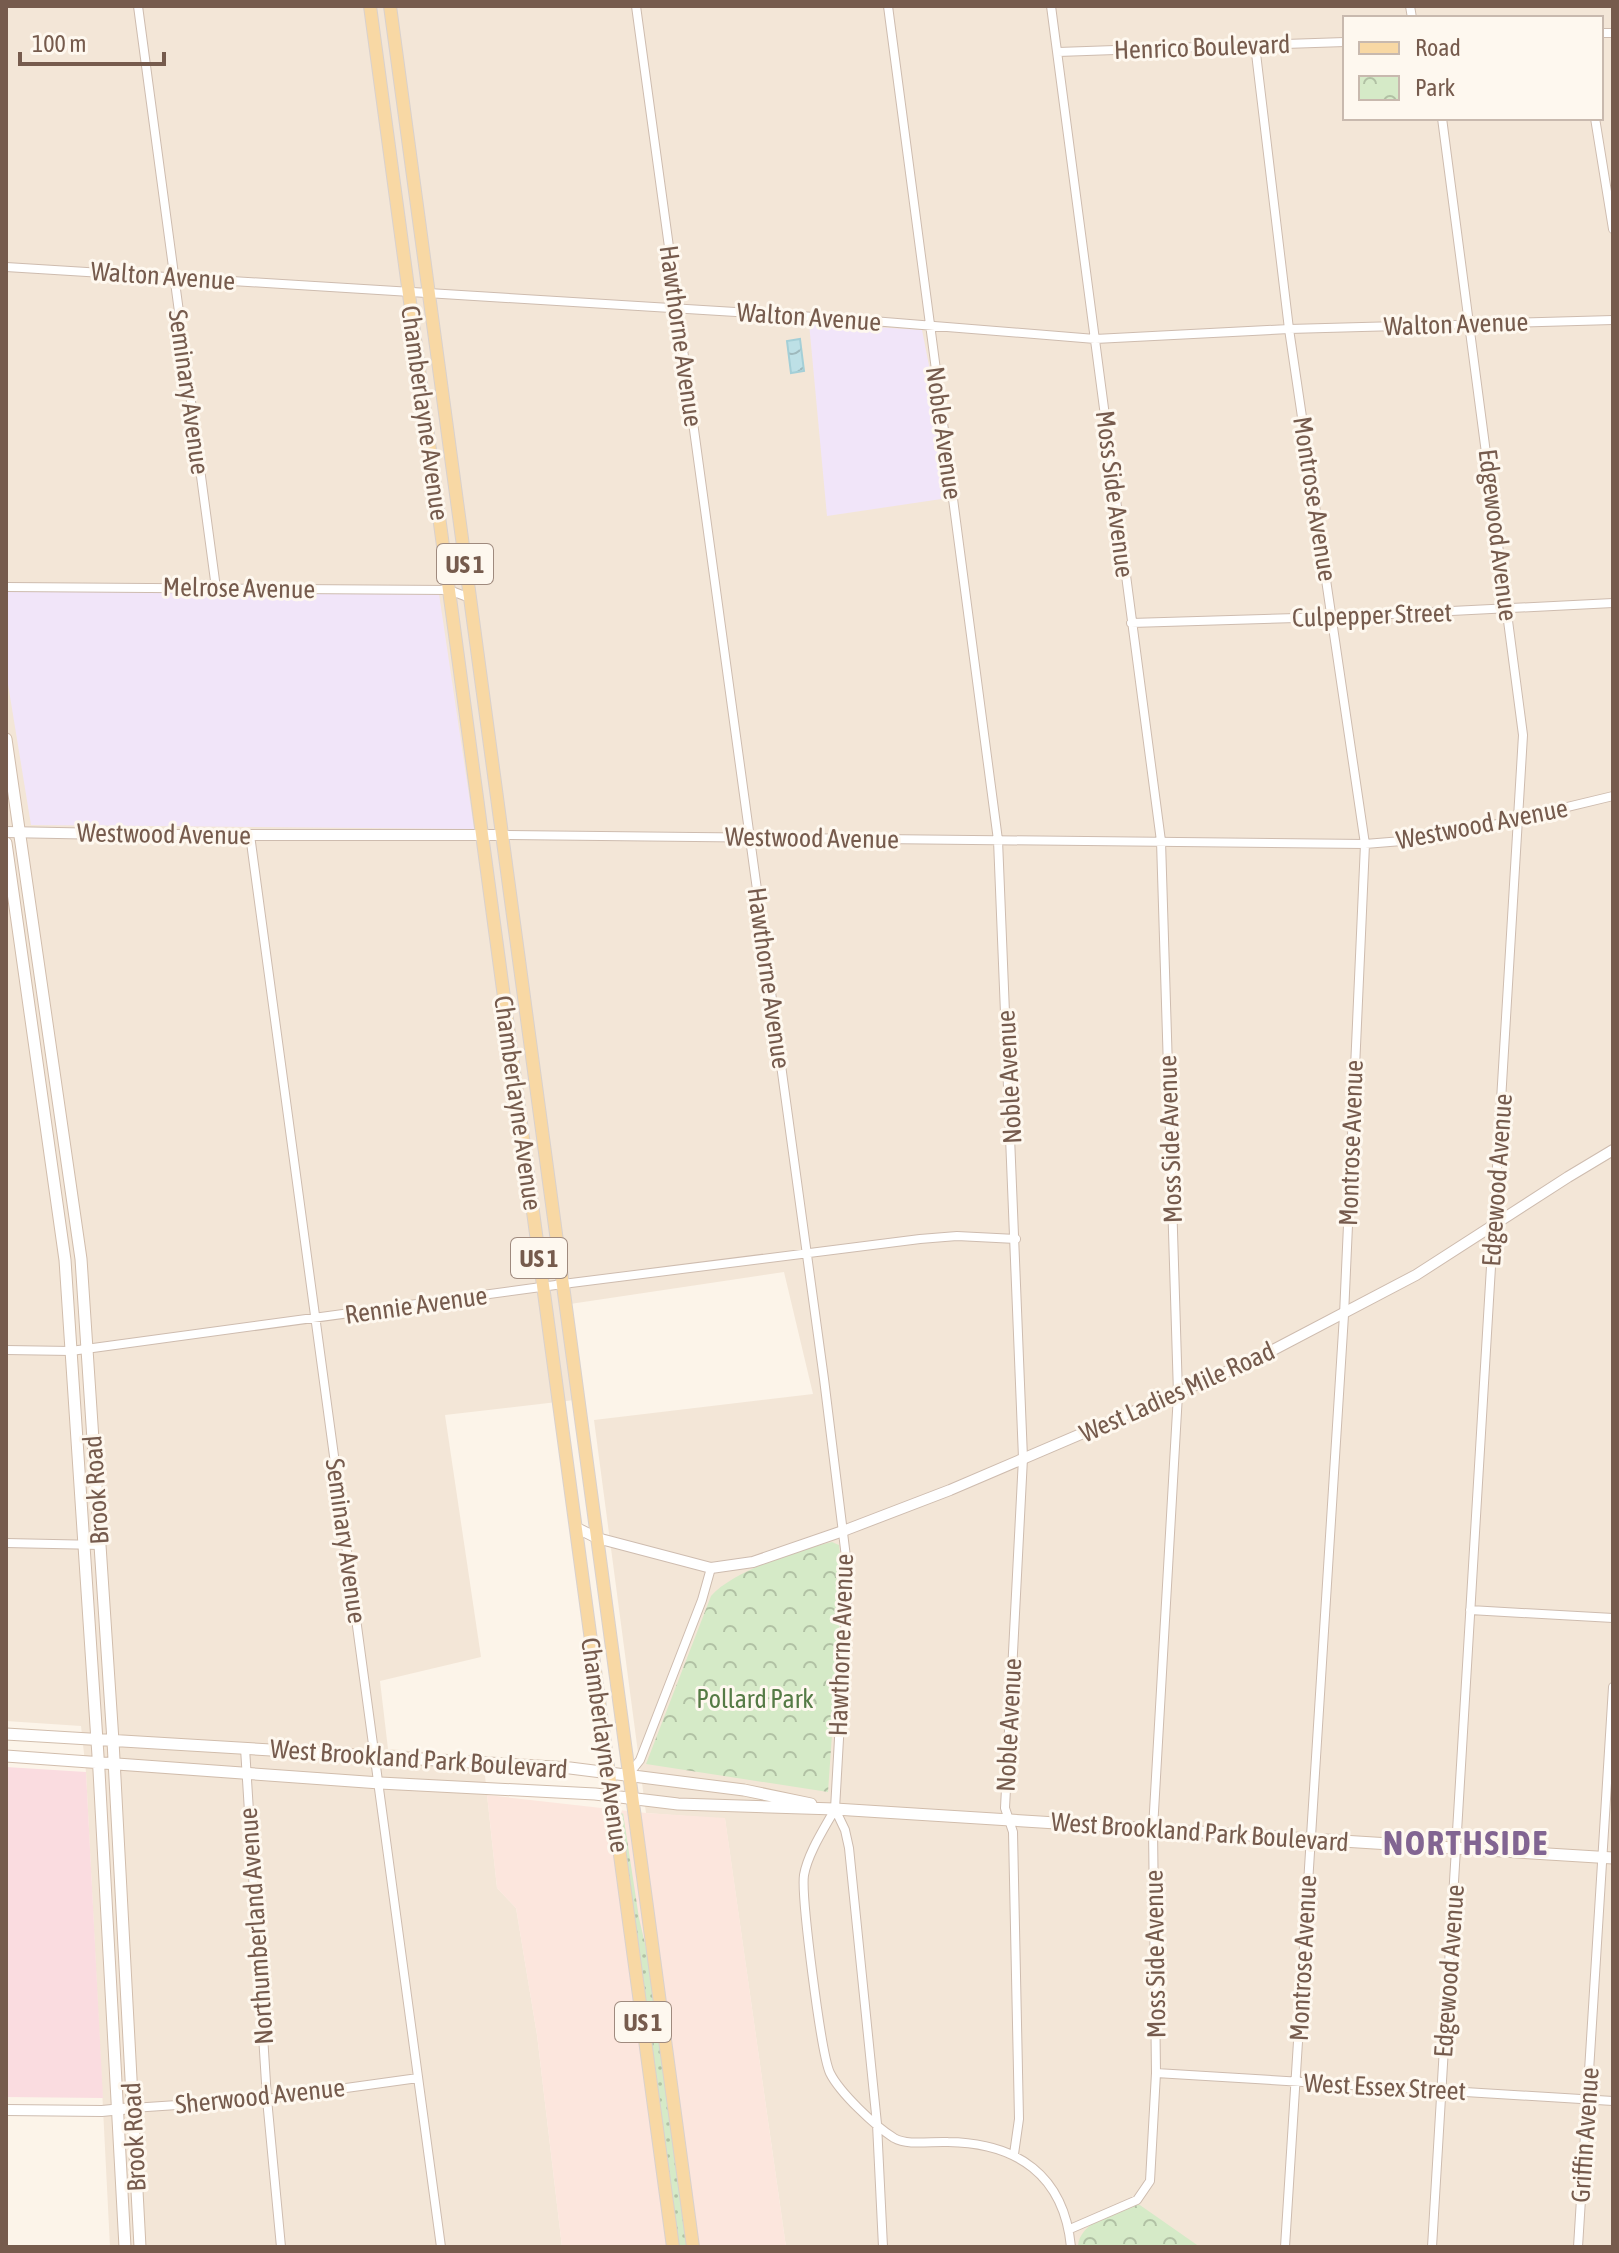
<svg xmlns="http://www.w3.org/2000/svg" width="1619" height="2253" font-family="'Asap Condensed',sans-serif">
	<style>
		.residential { fill: #f3e6d7; fill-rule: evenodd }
		.commercial { fill: #fce6dd }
		.education { fill: #f1e5f9 }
		.medical { fill: #fadce0 }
		.grass { fill: url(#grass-dots) }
		.park { fill: url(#park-crowns) }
		.water { fill: url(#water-waves); stroke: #a4cfd7; stroke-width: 2 }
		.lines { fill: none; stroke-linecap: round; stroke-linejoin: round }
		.minor-casing { stroke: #cebcaf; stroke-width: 10 }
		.tertiary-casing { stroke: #cebcaf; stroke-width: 12 }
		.secondary-casing { stroke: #d1bdac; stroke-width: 13 }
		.primary-casing { stroke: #d9d1cd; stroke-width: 14 }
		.minor { stroke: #fff; stroke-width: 8 }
		.tertiary { stroke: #fff; stroke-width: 10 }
		.secondary { stroke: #fff; stroke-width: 11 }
		.primary { stroke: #f8d8a4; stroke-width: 12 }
		.labels { text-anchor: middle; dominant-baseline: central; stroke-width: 6; stroke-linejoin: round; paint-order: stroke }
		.shield { fill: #fef8ef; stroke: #9f8a7e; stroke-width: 2 }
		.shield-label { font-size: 24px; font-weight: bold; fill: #765b4d }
		.street-label { font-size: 26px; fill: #765b4d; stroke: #fef8ef }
		.park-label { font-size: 26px; fill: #557b45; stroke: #fef8ef }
		.district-label { font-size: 34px; font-weight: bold; letter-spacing: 2px; fill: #826592; stroke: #fef8ef }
	</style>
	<defs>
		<pattern id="grass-dots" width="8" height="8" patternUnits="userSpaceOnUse" patternTransform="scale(2)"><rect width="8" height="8" fill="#d5eac7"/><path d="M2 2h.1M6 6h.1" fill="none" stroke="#b1c1a4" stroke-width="1.8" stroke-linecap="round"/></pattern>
		<pattern id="park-crowns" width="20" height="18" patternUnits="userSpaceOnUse" patternTransform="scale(2)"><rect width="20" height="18" fill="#d5eac7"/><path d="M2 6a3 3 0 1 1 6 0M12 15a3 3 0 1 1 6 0" fill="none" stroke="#b1c1a4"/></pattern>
		<pattern id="water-waves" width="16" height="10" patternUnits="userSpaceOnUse" patternTransform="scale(2)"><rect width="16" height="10" fill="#bde0e6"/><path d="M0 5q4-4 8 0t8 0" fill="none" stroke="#9eb9bd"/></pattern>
	</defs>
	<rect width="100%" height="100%" fill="#fcf4e9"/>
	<!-- residential -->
	<path class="residential" d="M 6,6 L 1613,6 L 1613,2247 L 786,2247 L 725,1819 L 646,1813 L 594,1420 L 813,1394 L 784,1272 L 570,1304 L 583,1399 L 445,1415 L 481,1657 L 380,1681 L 388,1749 L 483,1757 L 497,1888 L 516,1908 L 537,2035 L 562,2247 L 110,2247 L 86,1772 L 81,1726 L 6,1721 ZM 1345,18 L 1601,18 L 1601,118 L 1345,118 Z"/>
	<!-- commercial -->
	<path class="commercial" d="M 487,1795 L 646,1813 L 725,1818 L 786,2247 L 562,2247 L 537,2035 L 516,1908 L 497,1888 Z"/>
	<!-- education -->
	<path class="education" d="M 809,323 L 922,330 L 955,497 L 827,516 Z
		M 6,591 L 439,594 L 474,829 L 31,825 L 6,672 Z"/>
	<!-- medical -->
	<path class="medical" d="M 6,1767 L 86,1772 L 103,2098 L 6,2097 Z"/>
	<!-- grass -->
	<path class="grass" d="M 623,1813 L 639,1918 L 649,1961 L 688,2247 L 678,2247 L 621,1815 Z"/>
	<!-- park -->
	<path class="park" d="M 832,1542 L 839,1545 L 843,1577 L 828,1792 L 646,1764 L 711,1596 C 733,1571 798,1550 832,1542 Z
		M 1137,2203 L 1200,2247 L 1078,2247 C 1079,2221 1117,2213 1137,2203 Z"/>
	<!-- water -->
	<path class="water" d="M 800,339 L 804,371 L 791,373 L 787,341 Z"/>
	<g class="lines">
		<defs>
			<path id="minor" d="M 138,6 L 216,588
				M 636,6 L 824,1379 L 846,1557 L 848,1581 L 835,1809 L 845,1830 L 849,1848 L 877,2124 L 883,2247
				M 888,6 L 998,840 L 1023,1458 L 1005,1808 L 1013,1832 L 1019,2119 L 1014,2154
				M 1051,6 L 1161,841 L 1178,1394 L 1153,1829 L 1156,2073 L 1150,2181 L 1137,2200 L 1070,2229
				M 1410,6 L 1412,18
				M 1601,33 L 1613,33
				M 1255,45 L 1289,329 L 1365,844 L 1344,1315 L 1285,2247
				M 1058,52 L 1345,42
				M 1595,118 L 1613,229
				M 6,267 L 848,319 L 1095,339 L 1289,329 L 1613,320
				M 6,587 L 449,590 L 470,598
				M 1131,623 L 1332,617 L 1613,603
				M 250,835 L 441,2247
				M 502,835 L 1365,844 L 1439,838 L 1613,796
				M 6,1350 L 71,1351 L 563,1284 L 920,1239 L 957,1236 L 1016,1239
				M 6,1543 L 100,1545
				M 1470,1610 L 1613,1618
				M 245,1748 L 267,2099 L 281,2247
				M 629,1774 L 640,1760 L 702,1600 L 711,1568
				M 835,1809 C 824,1829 808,1853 804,1875 C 801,1896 821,2054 830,2073 C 840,2093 875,2126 894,2138 C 908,2146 932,2141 948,2142 C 1017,2143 1064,2175 1071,2247
				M 1156,2073 L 1613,2101
				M 132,2108 L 267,2099 L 418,2078
				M 1432,2247 L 1523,735 L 1442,118
				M 1578,2247 L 1613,1687"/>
			<path id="tertiary" d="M 6,832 L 161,835 L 502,835
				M 575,1527 L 597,1538 L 711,1568 L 753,1562 L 843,1531 L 950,1490 L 1254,1360 L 1416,1275 L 1568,1177 L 1613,1150
				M 6,2110 L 102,2111 L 132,2108"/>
			<path id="secondary" d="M 6,739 L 81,1259 L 113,1741 L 140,2247
				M 6,843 L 65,1260 L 99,1771 L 125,2247
				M 6,1734 L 570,1768 L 744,1790 L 811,1804
				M 6,1756 L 380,1783 L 595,1794 L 678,1804 L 835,1809 L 1613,1858"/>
			<path id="primary" d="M 370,6 L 673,2247
				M 390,6 L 693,2247"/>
		</defs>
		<!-- minor casing -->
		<use href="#minor" class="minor-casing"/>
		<!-- tertiary casing -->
		<use href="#tertiary" class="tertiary-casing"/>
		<!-- secondary casing -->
		<use href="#secondary" class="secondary-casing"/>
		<!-- primary casing -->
		<use href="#primary" class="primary-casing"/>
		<!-- minor -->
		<use href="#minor" class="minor"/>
		<!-- tertiary -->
		<use href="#tertiary" class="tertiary"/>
		<!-- secondary -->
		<use href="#secondary" class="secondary"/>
		<!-- primary -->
		<use href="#primary" class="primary"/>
	</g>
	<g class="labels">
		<!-- shield labels -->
		<g class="shield">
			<rect x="437" y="544" width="56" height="40" rx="6"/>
			<rect x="511" y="1238" width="56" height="40" rx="6"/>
			<rect x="615" y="2002" width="56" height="40" rx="6"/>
		</g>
		<g class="shield-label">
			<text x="465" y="564">US 1</text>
			<text x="539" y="1258">US 1</text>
			<text x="643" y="2022">US 1</text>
		</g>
		<!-- street labels -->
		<g class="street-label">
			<text transform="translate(1202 47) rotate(-2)">Henrico Boulevard</text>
			<text transform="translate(163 276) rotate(4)">Walton Avenue</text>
			<text transform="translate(809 317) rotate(4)">Walton Avenue</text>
			<text transform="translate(1456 324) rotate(-2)">Walton Avenue</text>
			<text transform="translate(681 336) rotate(82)">Hawthorne Avenue</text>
			<text transform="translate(189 392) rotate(82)">Seminary Avenue</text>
			<text transform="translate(425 413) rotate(82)">Chamberlayne Avenue</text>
			<text transform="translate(944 433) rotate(82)">Noble Avenue</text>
			<text transform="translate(1115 494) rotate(83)">Moss Side Avenue</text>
			<text transform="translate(1315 499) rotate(81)">Montrose Avenue</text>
			<text transform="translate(1498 535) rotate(83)">Edgewood Avenue</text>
			<text transform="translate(239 588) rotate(1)">Melrose Avenue</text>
			<text transform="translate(1372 615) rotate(-2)">Culpepper Street</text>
			<text transform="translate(1482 824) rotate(-11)">Westwood Avenue</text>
			<text transform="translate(164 834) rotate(1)">Westwood Avenue</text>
			<text transform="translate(812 838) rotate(1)">Westwood Avenue</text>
			<text transform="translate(769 978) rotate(82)">Hawthorne Avenue</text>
			<text transform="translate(1009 1077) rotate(-93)">Noble Avenue</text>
			<text transform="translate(518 1103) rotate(82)">Chamberlayne Avenue</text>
			<text transform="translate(1170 1139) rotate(-92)">Moss Side Avenue</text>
			<text transform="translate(1351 1143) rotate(-88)">Montrose Avenue</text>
			<text transform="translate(1497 1180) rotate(-86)">Edgewood Avenue</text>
			<text transform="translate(416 1305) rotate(-8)">Rennie Avenue</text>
			<text transform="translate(1177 1392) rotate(-24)">West Ladies Mile Road</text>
			<text transform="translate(96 1490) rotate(-94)">Brook Road</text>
			<text transform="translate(346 1541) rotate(82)">Seminary Avenue</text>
			<text transform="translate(841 1645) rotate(-88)">Hawthorne Avenue</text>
			<text transform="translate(1009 1725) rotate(-87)">Noble Avenue</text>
			<text transform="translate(605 1745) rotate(82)">Chamberlayne Avenue</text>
			<text transform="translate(419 1759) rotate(4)">West Brookland Park Boulevard</text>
			<text transform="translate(1200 1832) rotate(4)">West Brookland Park Boulevard</text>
			<text transform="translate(256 1926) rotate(-94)">Northumberland Avenue</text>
			<text transform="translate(1155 1954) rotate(-91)">Moss Side Avenue</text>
			<text transform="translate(1303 1958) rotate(-87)">Montrose Avenue</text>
			<text transform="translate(1449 1971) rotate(-86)">Edgewood Avenue</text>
			<text transform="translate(1385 2087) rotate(3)">West Essex Street</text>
			<text transform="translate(260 2096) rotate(-6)">Sherwood Avenue</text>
			<text transform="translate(1585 2135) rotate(-86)">Griffin Avenue</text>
			<text transform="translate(134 2137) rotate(-93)">Brook Road</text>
		</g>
		<!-- park labels -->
		<g class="park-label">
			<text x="755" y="1699">Pollard Park</text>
		</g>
		<!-- district labels -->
		<g class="district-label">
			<text x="1466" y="1842">NORTHSIDE</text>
		</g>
	</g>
	<!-- border -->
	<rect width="1619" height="2253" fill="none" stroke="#765b4d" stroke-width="16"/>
	<!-- legend -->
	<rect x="1343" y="16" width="260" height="104" fill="#fef8ef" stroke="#c8b9ae" stroke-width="2"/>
	<rect x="1359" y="42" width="40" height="12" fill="#f8d8a4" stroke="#c8b9ae" stroke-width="2"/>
	<text x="1415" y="56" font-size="24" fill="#765b4d">Road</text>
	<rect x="1359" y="76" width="40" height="24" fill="url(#park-crowns)" stroke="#c8b9ae" stroke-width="2"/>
	<text x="1415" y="96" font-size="24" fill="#765b4d">Park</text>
	<!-- scale -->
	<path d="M20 52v12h144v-12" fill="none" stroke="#765b4d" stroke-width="4"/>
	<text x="32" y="52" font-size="24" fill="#765b4d" stroke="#fef8ef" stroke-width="6" paint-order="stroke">100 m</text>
</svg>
